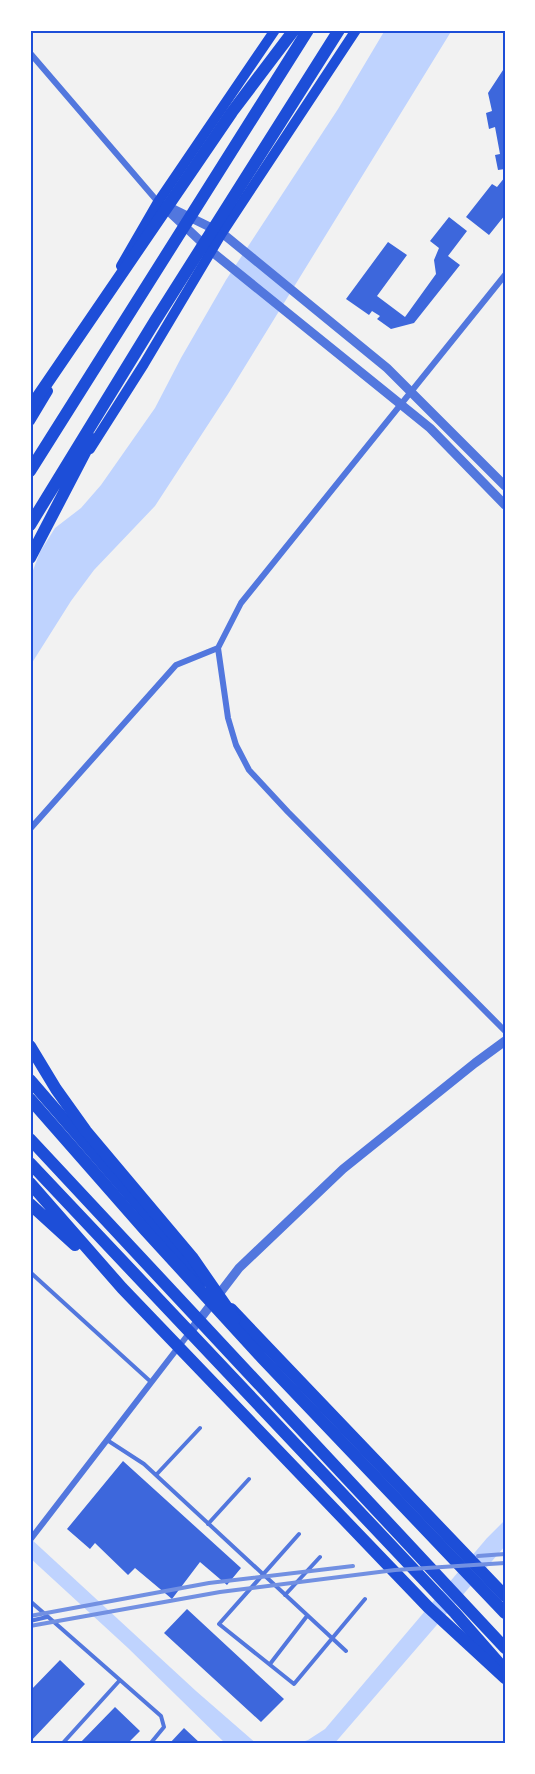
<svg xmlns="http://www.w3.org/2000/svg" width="535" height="1774" font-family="'Archivo Narrow',sans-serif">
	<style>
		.water { fill: #bfd3fe }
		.building { fill: #3d67dc }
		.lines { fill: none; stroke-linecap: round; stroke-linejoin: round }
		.service { stroke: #5277de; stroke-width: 4 }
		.minor { stroke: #5277de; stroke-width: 6 }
		.tertiary { stroke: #5277de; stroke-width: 9 }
		.secondary { stroke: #1d4ed8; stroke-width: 10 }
		.primary { stroke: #1d4ed8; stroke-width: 12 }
		.trunk { stroke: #1d4ed8; stroke-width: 12 }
		.rail { stroke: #7290e2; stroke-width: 4 }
		.neatline { fill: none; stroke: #1d4ed8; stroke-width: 2 }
	</style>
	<rect width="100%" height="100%" fill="#f2f2f2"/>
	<!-- water -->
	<path class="water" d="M 385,30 L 452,30 L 228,394 L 155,506 L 94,570 L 71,601 L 30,666 L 30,578 L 40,552 L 55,528 L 81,508 L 101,485 L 155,408 L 181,358 L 226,280 L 338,109 Z
		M 505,1520 L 505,1546 L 334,1744 L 296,1744 L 308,1740 L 325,1729 L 487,1538 Z
		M 30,1538 L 196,1691 L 257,1744 L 226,1744 L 128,1648 L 30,1558 Z"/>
	<!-- building -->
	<path class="building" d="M 505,67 L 505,169 L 498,170 L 495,155 L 500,154 L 495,127 L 489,129 L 486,113 L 492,111 L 488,93 Z
		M 505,177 L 505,215 L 489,235 L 466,217 L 492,184 L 497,187 Z
		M 449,217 L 467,231 L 448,256 L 460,265 L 414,323 L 391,329 L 377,319 L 380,316 L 372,311 L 369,315 L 346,299 L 388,242 L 407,255 L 377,296 L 405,317 L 436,274 L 434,260 L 439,248 L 430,241 Z
		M 123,1461 L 241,1568 L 227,1585 L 200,1562 L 172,1599 L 135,1568 L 128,1575 L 95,1543 L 90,1549 L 67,1529 Z
		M 187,1609 L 284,1699 L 261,1722 L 164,1633 Z
		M 60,1660 L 85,1684 L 30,1742 L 30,1691 Z
		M 115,1707 L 140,1731 L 127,1744 L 79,1744 Z
		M 184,1728 L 201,1744 L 169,1744 Z"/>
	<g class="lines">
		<!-- service -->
		<path class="service" d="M 30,1272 L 151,1382
			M 107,1440 L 144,1464 L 346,1651
			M 156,1475 L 200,1428
			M 208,1524 L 249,1479
			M 299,1534 L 219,1624 L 294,1684 L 365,1599
			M 285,1595 L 320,1557
			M 30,1601 L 161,1716 L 164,1727 L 150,1744
			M 30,1621 L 47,1617
			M 270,1664 L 307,1616
			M 62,1744 L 120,1680"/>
		<!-- minor -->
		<path class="minor" d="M 30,53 L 158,202
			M 505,275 L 241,603 L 218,648 L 228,718 L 236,745 L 249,770 L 288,812 L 505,1031
			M 30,829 L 176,665 L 218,648
			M 30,1540 L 190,1332"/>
		<!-- tertiary -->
		<path class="tertiary" d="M 162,205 L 211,251 L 430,428 L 505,505
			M 169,207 L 222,233 L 387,368 L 505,486
			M 190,1332 L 239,1268 L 343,1169 L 475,1063 L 505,1041"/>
		<!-- secondary -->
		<path class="secondary" d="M 121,266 L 158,202 L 275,30
			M 30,421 L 48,391
			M 90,449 L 144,364 L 222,233 L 356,30"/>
		<!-- primary -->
		<path class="primary" d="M 30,1080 L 204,1281
			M 30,1163 L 455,1613 L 505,1670
			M 231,1309 L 505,1596"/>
		<!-- trunk -->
		<path class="trunk" d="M 30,408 L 232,112 L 294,30
			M 30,471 L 308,30
			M 30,525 L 155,321 L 339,30
			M 30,558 L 92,439
			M 30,1046 L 56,1089 L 86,1131 L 192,1257 L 235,1319
			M 30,1099 L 145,1230 L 263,1359 L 505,1613
			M 30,1139 L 505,1648
			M 30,1183 L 122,1288 L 428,1607 L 505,1678
			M 30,1204 L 75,1245"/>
		<!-- rail -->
		<path class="rail" d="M 478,1556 L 505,1554
			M 30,1616 L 209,1583 L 353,1566
			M 30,1626 L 220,1592 L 395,1570 L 505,1563"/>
	</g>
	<!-- border -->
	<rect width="535" height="1774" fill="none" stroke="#ffffff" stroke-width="63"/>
	<rect x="32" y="32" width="472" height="1710" class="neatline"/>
</svg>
